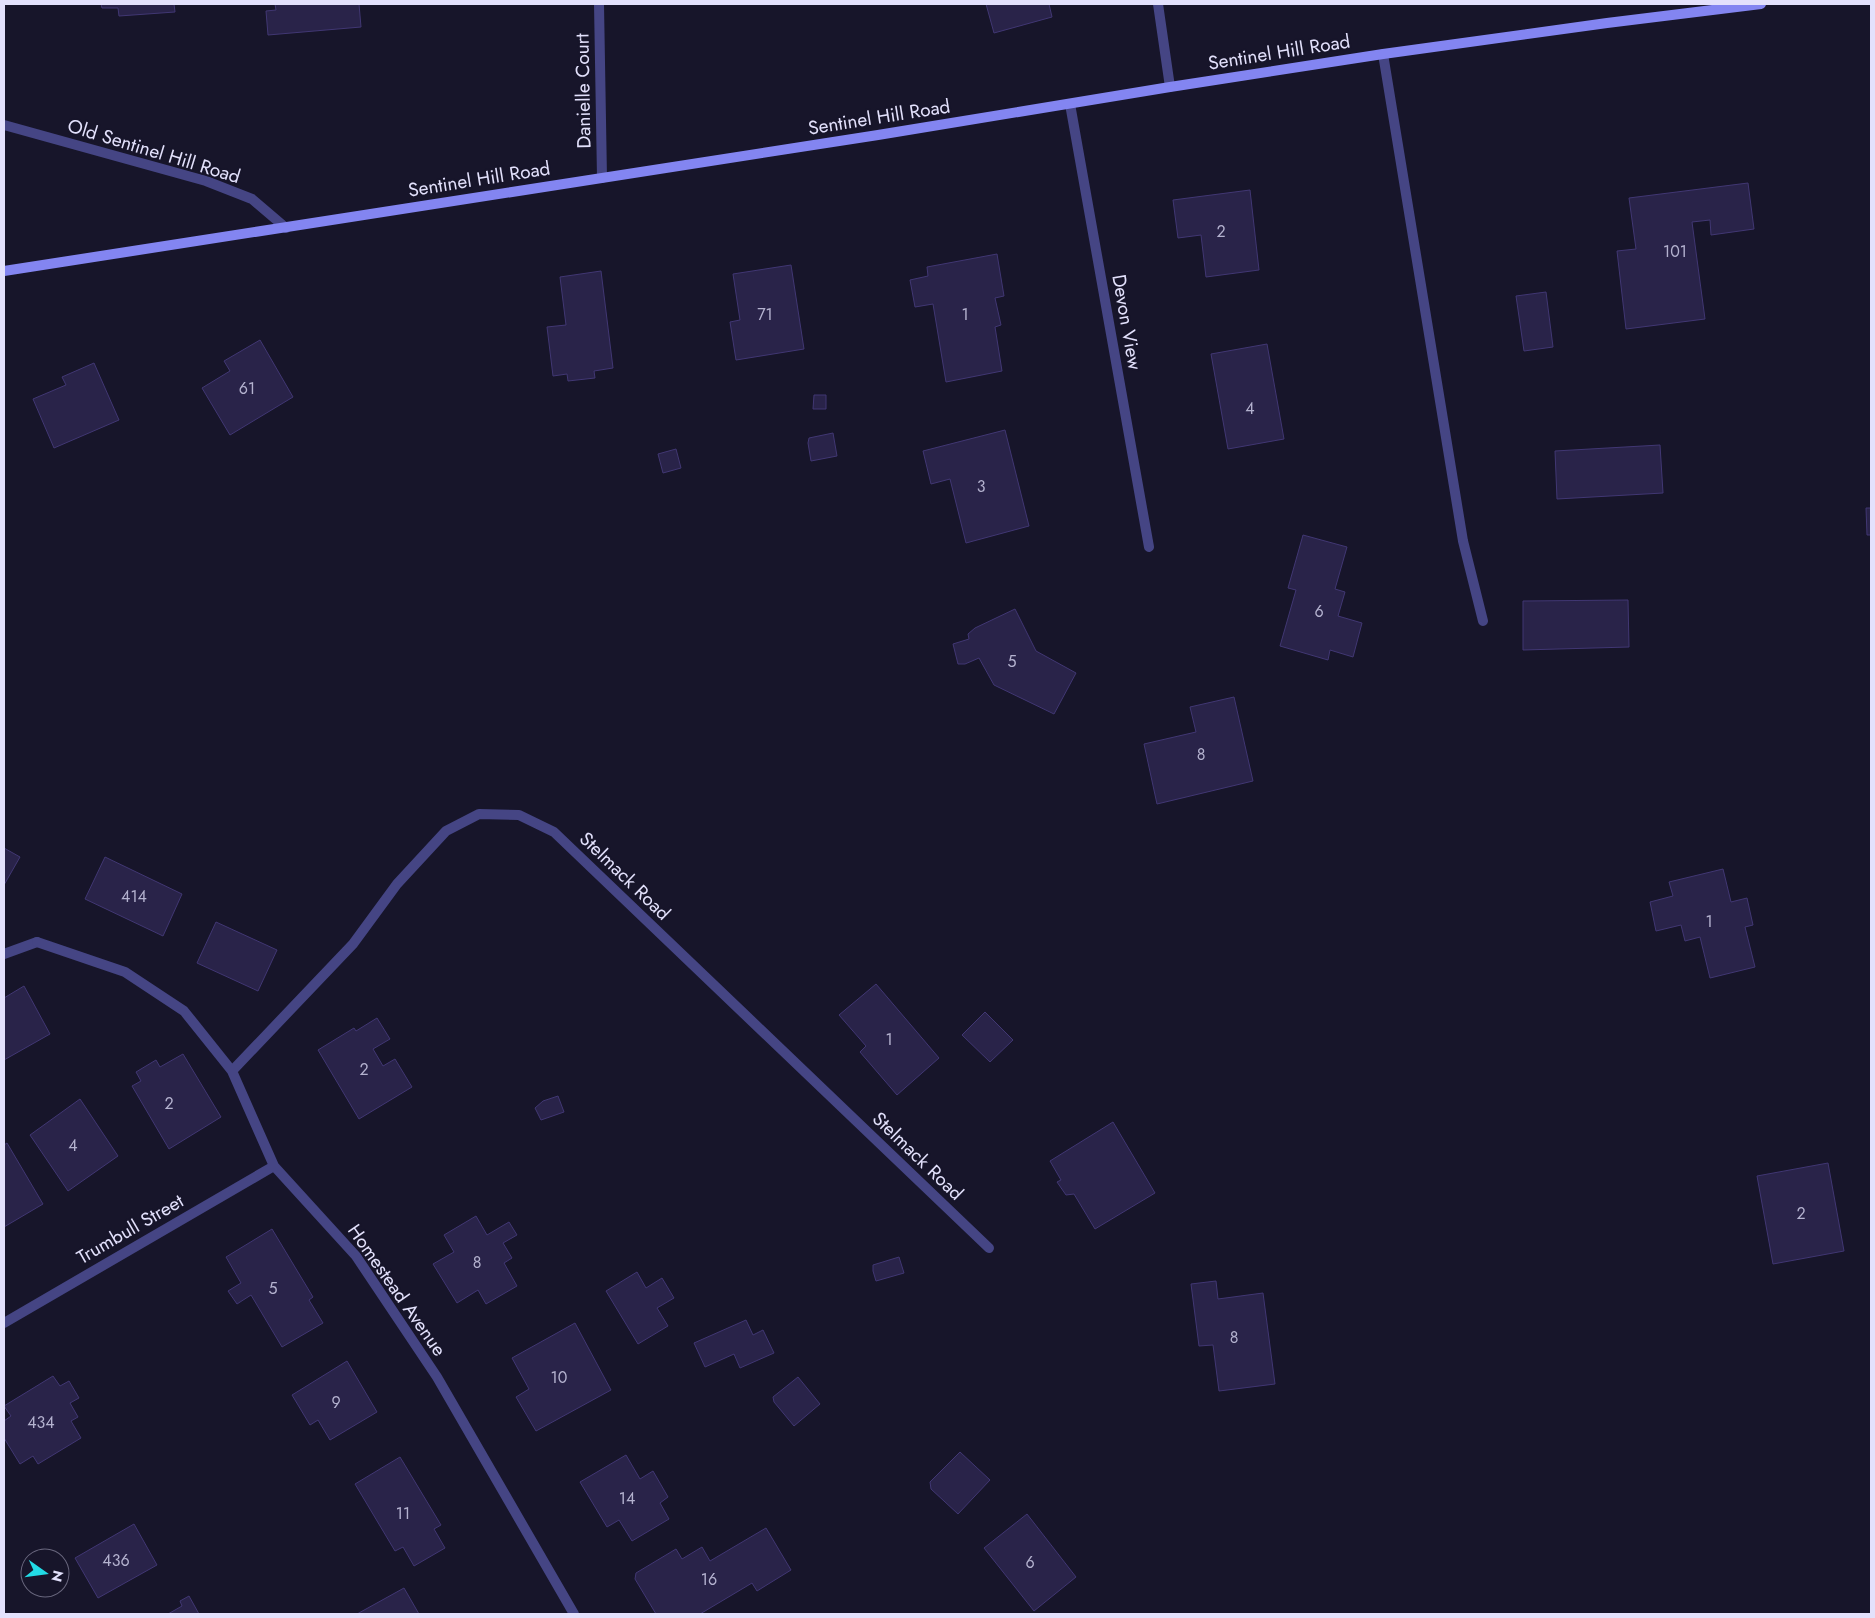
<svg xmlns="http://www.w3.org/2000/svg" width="1875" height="1618" font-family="Jost,sans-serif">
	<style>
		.building { fill: #292349; stroke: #413773 }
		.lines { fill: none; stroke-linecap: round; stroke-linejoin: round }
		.service { stroke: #454584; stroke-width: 10 }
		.minor { stroke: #454584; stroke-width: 10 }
		.secondary { stroke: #8385f1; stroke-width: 10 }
		.labels { text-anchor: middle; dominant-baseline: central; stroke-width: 4; stroke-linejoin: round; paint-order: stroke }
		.number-label { font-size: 16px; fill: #b4b2cf }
		.street-label { font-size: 19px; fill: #e3e1fc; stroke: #17152a }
	</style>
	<rect width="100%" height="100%" fill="#17152a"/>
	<!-- building -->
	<path class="building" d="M 101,4 L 174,4 L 175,12 L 119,16 L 118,8 L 102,8 Z
		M 275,4 L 359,4 L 361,27 L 268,35 L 266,11 L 276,10 Z
		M 986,4 L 1049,4 L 1052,17 L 994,33 Z
		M 1748,183 L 1754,229 L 1711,235 L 1710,220 L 1692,222 L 1705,319 L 1626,329 L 1617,251 L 1636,249 L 1629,198 Z
		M 1250,190 L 1259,270 L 1206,277 L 1201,235 L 1178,238 L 1173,200 Z
		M 997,254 L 1004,296 L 995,298 L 1001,325 L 995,327 L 1002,371 L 946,382 L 933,304 L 915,307 L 910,280 L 928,276 L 927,267 Z
		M 791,265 L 804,349 L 736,360 L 730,322 L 740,320 L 733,274 Z
		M 601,271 L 613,368 L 594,371 L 595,378 L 568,381 L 567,374 L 553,376 L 547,327 L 566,325 L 560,277 Z
		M 1546,292 L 1553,347 L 1524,351 L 1516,296 Z
		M 260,340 L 293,397 L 230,435 L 202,388 L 230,371 L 224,361 Z
		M 1267,344 L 1284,439 L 1228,449 L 1211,354 Z
		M 94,363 L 119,420 L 54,448 L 33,399 L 66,385 L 62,377 Z
		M 814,395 L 826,395 L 826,409 L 813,409 Z
		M 1005,430 L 1029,526 L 966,543 L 950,479 L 931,484 L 923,451 Z
		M 833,433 L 837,456 L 811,461 L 808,443 L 809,438 Z
		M 1660,445 L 1663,493 L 1557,499 L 1555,451 Z
		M 676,449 L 681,468 L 663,473 L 658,454 Z
		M 1866,508 L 1871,508 L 1871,535 L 1867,535 Z
		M 1303,535 L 1347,547 L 1335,589 L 1345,592 L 1338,616 L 1362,623 L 1353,657 L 1330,650 L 1328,660 L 1280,646 L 1296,590 L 1288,588 Z
		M 1628,600 L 1629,647 L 1523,650 L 1523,601 Z
		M 1015,609 L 1036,651 L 1076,673 L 1054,714 L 994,685 L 979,658 L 965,664 L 958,664 L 953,644 L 969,639 L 968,634 L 975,628 Z
		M 1234,697 L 1253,781 L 1157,804 L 1144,744 L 1196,732 L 1190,707 Z
		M 4,848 L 20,857 L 4,885 Z
		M 105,857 L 182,894 L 163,936 L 85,899 Z
		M 1723,869 L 1731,902 L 1747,898 L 1753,925 L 1745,927 L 1755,967 L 1710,978 L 1700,937 L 1685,941 L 1681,925 L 1656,931 L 1650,902 L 1673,896 L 1669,882 Z
		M 216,922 L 277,950 L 258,991 L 197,963 Z
		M 876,984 L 939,1058 L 897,1095 L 860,1052 L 866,1046 L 839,1015 Z
		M 24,986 L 50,1034 L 4,1060 L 4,998 Z
		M 985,1012 L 1013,1040 L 990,1062 L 962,1035 Z
		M 377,1018 L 390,1039 L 373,1049 L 383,1066 L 395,1059 L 412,1087 L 359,1119 L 318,1050 L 354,1028 L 356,1031 Z
		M 183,1054 L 221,1117 L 169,1149 L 132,1086 L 141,1081 L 136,1072 L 156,1060 L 160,1067 Z
		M 558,1096 L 564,1112 L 541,1120 L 535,1108 L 543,1101 Z
		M 80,1099 L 118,1156 L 68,1191 L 30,1135 Z
		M 1113,1122 L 1155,1193 L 1095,1229 L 1074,1194 L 1066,1195 L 1057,1182 L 1061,1180 L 1050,1161 Z
		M 7,1143 L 43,1204 L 4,1227 L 4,1145 Z
		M 1828,1163 L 1844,1251 L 1773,1264 L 1757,1176 Z
		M 476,1216 L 487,1235 L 509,1222 L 517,1235 L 503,1243 L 512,1258 L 504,1263 L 517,1286 L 486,1304 L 478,1290 L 457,1303 L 433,1264 L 454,1252 L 444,1235 Z
		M 272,1229 L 313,1297 L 309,1300 L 323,1323 L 282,1347 L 251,1295 L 237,1304 L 228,1291 L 241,1283 L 226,1257 Z
		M 899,1257 L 904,1273 L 876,1281 L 873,1271 L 873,1265 Z
		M 637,1272 L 646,1288 L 662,1278 L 674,1298 L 657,1308 L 668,1326 L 638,1344 L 606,1291 Z
		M 1216,1281 L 1218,1299 L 1263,1293 L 1275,1384 L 1219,1391 L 1213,1345 L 1199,1346 L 1191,1284 Z
		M 746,1320 L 753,1335 L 763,1330 L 774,1353 L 740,1368 L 734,1354 L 705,1367 L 694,1343 Z
		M 575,1323 L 611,1390 L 536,1431 L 516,1397 L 529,1389 L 512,1358 Z
		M 347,1361 L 377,1412 L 330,1440 L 318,1420 L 310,1425 L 292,1395 Z
		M 53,1376 L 60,1386 L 69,1381 L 79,1398 L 70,1403 L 78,1417 L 71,1421 L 81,1438 L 38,1464 L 33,1456 L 20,1464 L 4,1438 L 4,1421 L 11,1416 L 4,1406 Z
		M 798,1377 L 820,1404 L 794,1426 L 774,1402 L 773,1397 Z
		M 960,1452 L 990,1480 L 958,1514 L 931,1489 L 930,1482 Z
		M 626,1455 L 640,1479 L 653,1471 L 668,1497 L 660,1503 L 669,1519 L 632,1541 L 619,1520 L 607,1527 L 580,1482 Z
		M 400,1457 L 441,1525 L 434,1529 L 445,1548 L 414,1566 L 403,1547 L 395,1551 L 355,1484 Z
		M 1027,1514 L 1076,1577 L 1034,1611 L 984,1548 Z
		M 134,1524 L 157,1565 L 98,1598 L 75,1558 Z
		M 766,1528 L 791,1570 L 757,1591 L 752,1583 L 700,1614 L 656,1614 L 635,1579 L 636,1573 L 676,1549 L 682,1559 L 702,1547 L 710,1561 Z
		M 404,1588 L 419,1614 L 357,1614 Z
		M 189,1596 L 199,1614 L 168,1614 L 182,1606 L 180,1601 Z"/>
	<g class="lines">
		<!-- service -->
		<path class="service" d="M 1383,54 L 1463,541 L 1483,621
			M 4,954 L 37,942"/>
		<!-- minor -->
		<path class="minor" d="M 599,4 L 602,178
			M 1158,4 L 1170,87
			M 1070,104 L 1149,547
			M 4,125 L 206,181 L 252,199 L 286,228
			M 37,942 L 125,972 L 184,1011 L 232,1071 L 274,1166 L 356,1256 L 437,1377 L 574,1614
			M 232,1071 L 353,944 L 397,884 L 446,831 L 479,814 L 519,815 L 554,832 L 989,1248
			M 4,1323 L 274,1166"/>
		<!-- secondary -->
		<path class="secondary" d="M 4,271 L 878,135 L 1170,87 L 1383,54 L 1607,23 L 1761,4"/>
	</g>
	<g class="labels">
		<!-- number labels -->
		<g class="number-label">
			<text x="1221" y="231">2</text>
			<text x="1675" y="251">101</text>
			<text x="765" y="314">71</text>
			<text x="965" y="314">1</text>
			<text x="247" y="388">61</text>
			<text x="1250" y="408">4</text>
			<text x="981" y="486">3</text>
			<text x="1319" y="611">6</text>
			<text x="1012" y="661">5</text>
			<text x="1201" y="754">8</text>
			<text x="134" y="896">414</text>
			<text x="1709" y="921">1</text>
			<text x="889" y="1039">1</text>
			<text x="364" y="1069">2</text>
			<text x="169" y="1103">2</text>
			<text x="73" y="1145">4</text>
			<text x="1801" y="1213">2</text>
			<text x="477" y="1262">8</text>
			<text x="273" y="1288">5</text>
			<text x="1234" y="1337">8</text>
			<text x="559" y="1377">10</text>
			<text x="336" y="1402">9</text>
			<text x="41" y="1422">434</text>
			<text x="627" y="1498">14</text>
			<text x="403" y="1513">11</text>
			<text x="116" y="1560">436</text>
			<text x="1030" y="1562">6</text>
			<text x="709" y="1579">16</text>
		</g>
		<!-- street labels -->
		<g class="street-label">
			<text transform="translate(1279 52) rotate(-9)">Sentinel Hill Road</text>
			<text transform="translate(583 91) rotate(-91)">Danielle Court</text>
			<text transform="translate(879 117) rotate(-9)">Sentinel Hill Road</text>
			<text transform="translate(154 151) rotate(17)">Old Sentinel Hill Road</text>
			<text transform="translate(479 179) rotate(-9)">Sentinel Hill Road</text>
			<text transform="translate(1127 322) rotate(80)">Devon View</text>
			<text transform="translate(625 876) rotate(44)">Stelmack Road</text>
			<text transform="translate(918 1156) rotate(44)">Stelmack Road</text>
			<text transform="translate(130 1229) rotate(-30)">Trumbull Street</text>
			<text transform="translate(397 1290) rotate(55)">Homestead Avenue</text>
		</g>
	</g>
	<!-- border -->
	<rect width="1875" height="1618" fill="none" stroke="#e3e1fc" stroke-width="10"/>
	<!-- north arrow -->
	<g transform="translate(45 1573) rotate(104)"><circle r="24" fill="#17152a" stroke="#69677e"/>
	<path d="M0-4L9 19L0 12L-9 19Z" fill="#22dbe6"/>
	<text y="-8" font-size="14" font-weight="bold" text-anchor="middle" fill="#e3e1fc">N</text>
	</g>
</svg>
